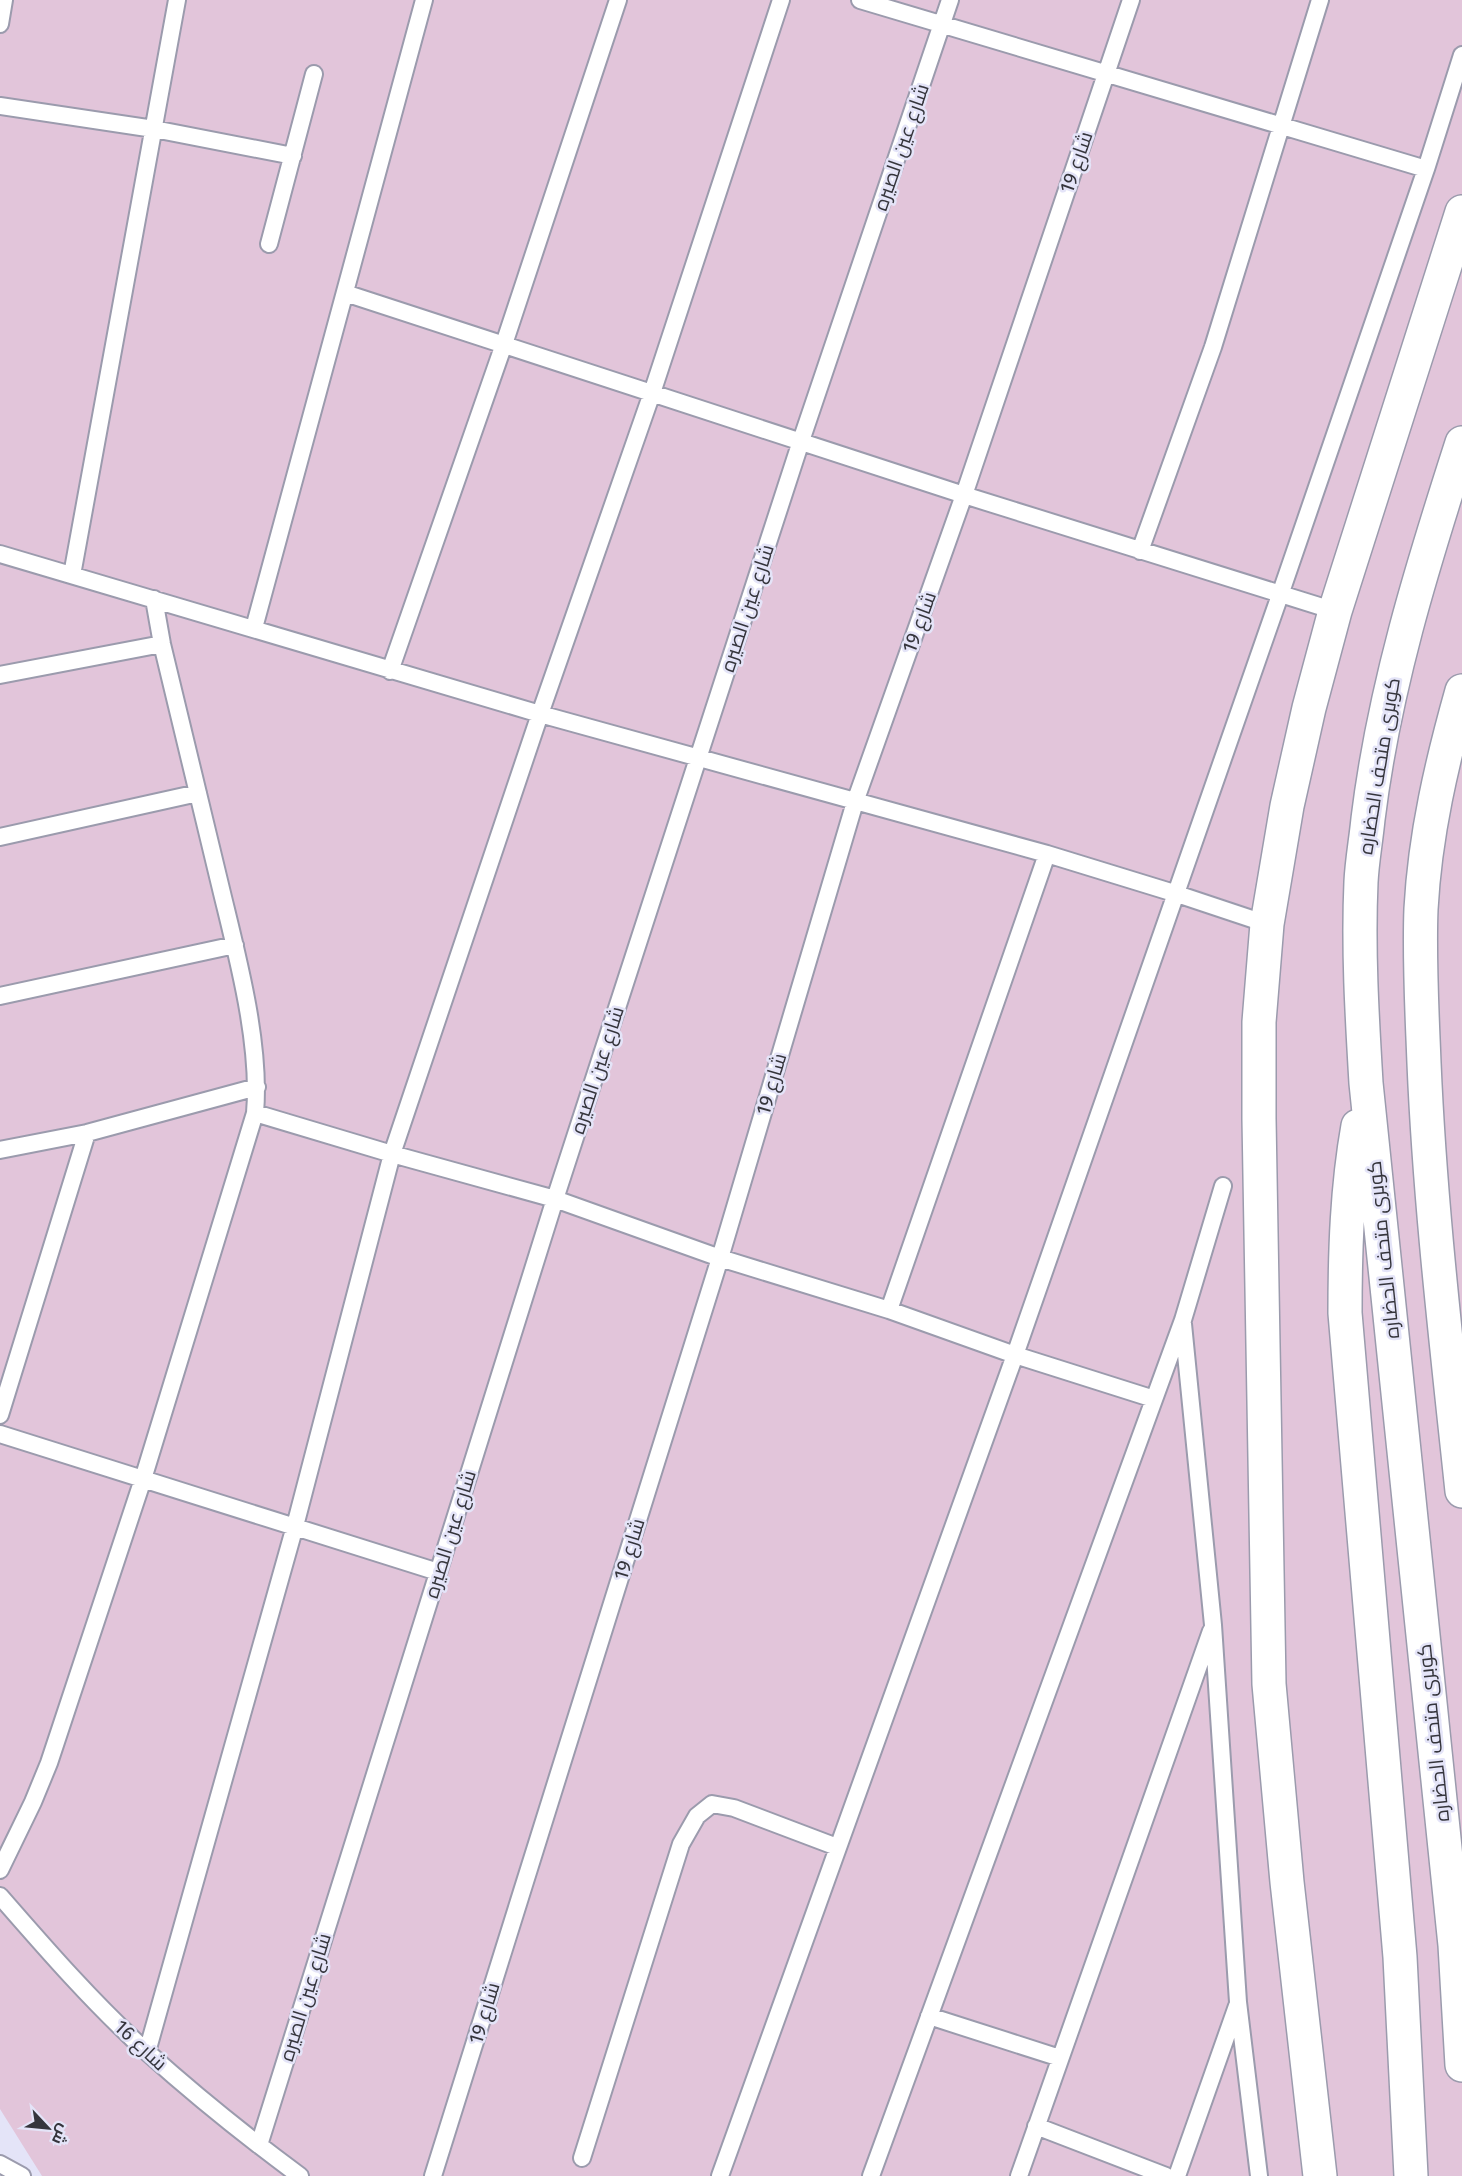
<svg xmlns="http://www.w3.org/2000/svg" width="1462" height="2176" font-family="'Fira Sans',Cairo,sans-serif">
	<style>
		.green { fill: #e2c5da }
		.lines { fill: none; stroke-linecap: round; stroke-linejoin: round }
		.lane-casing { stroke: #9b9bad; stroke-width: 20 }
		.street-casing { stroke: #9b9bad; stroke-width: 36 }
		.highway-casing { stroke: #9b9bad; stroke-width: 36 }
		.lane { stroke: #fff; stroke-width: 16 }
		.street { stroke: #fff; stroke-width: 33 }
		.highway { stroke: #fff; stroke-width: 33 }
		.labels { text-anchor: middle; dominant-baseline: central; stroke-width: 5; stroke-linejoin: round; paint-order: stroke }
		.street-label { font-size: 20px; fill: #35353c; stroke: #e4e4f8 }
	</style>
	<rect width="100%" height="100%" fill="#e4e4f8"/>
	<!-- green -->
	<path class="green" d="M 0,0 L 1462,0 L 1462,2176 L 42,2176 L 0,2109 Z"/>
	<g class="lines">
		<defs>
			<path id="lane" d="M 860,0 L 1426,169
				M 0,24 L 4,0
				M 0,106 L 154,129 L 293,156
				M 269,244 L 314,74
				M 345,293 L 964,495 L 1335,611
				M 1140,551 L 1213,347 L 1320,0
				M 0,554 L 540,714 L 1047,854 L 1174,893 L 1267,924
				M 72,575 L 177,0
				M 254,628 L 424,0
				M 390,671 L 504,344 L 618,0
				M 0,675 L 162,644
				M 0,837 L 198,793
				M 0,996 L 235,945
				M 255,1113 L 392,1154 L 555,1199 L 720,1258 L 889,1310 L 1015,1355 L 1154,1399
				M 0,1150 L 87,1133 L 257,1087
				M 889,1310 L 1047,854
				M 1183,1324 L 1213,1625 L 1238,2002 L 1259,2176
				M 0,1415 L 87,1133
				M 0,1434 L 438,1572
				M 0,1870 L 33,1802 L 49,1763 L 143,1479 L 255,1113 C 261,1045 238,959 222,893 C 202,810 182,727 162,644 L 154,599
				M 0,1896 C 47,1950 94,2004 147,2052 C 196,2096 247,2137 300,2176
				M 929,2016 L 1060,2058
				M 147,2052 L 295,1526 L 392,1154 L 540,714 L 652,393 L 781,0
				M 1036,2126 L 1166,2176
				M 259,2145 L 555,1199 L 801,441 L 950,0
				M 582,2158 L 681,1844 L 697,1816 L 712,1804 L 734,1808 L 837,1847
				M 0,2164 L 22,2176
				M 433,2176 L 720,1258 L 855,802 L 964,495 L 1131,0
				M 720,2176 L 1015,1355 L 1280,595 L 1426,169 L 1462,55
				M 871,2176 L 1183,1320 L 1223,1186
				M 1019,2176 L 1211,1631
				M 1177,2176 L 1237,2006"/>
			<path id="street" d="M 1320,2176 L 1287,1882 L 1269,1684 L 1259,1119 L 1259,1022 L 1267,924 L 1287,806 L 1309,708 L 1335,611 L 1462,212"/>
			<path id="highway" d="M 1462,443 C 1422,567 1384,689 1368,819 C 1366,840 1362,861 1361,882 C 1358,949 1362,1016 1366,1083 L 1455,1945 L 1462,2065
				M 1462,691 C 1442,762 1425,834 1421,909 C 1419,960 1422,1011 1424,1063 C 1430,1206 1447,1348 1462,1491
				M 1358,1126 C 1347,1188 1345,1250 1345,1313 L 1400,1957 L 1411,2176"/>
		</defs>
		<!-- lane casing -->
		<use href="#lane" class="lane-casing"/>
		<!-- street casing -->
		<use href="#street" class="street-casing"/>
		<!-- highway casing -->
		<use href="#highway" class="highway-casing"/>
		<!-- lane -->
		<use href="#lane" class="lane"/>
		<!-- street -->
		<use href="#street" class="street"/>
		<!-- highway -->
		<use href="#highway" class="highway"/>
	</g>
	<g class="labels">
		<!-- street labels -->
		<g class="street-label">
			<text transform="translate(901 147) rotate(-71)">شارع عين الصيره</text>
			<text transform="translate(1076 162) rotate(-71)">شارع 19</text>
			<text transform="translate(747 608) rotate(-72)">شارع عين الصيره</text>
			<text transform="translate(919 622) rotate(-70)">شارع 19</text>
			<text transform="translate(1379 766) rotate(-81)">كوبرى متحف الحضاره</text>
			<text transform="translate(597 1070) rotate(-72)">شارع عين الصيره</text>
			<text transform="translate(771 1084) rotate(-74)">شارع 19</text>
			<text transform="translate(1383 1250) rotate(-96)">كوبرى متحف الحضاره</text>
			<text transform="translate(450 1534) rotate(-73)">شارع عين الصيره</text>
			<text transform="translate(629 1549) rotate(-73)">شارع 19</text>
			<text transform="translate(1433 1733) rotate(-96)">كوبرى متحف الحضاره</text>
			<text transform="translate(305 1997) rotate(-73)">شارع عين الصيره</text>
			<text transform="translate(484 2013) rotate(-73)">شارع 19</text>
			<text transform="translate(141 2045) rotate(43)">شارع 16</text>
		</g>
	</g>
	<!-- north arrow -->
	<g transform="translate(48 2128) rotate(116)" stroke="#e4e4f8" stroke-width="4.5" paint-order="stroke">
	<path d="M0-4.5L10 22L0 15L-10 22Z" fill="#35353c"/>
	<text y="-9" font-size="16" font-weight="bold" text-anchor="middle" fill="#35353c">ش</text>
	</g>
</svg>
